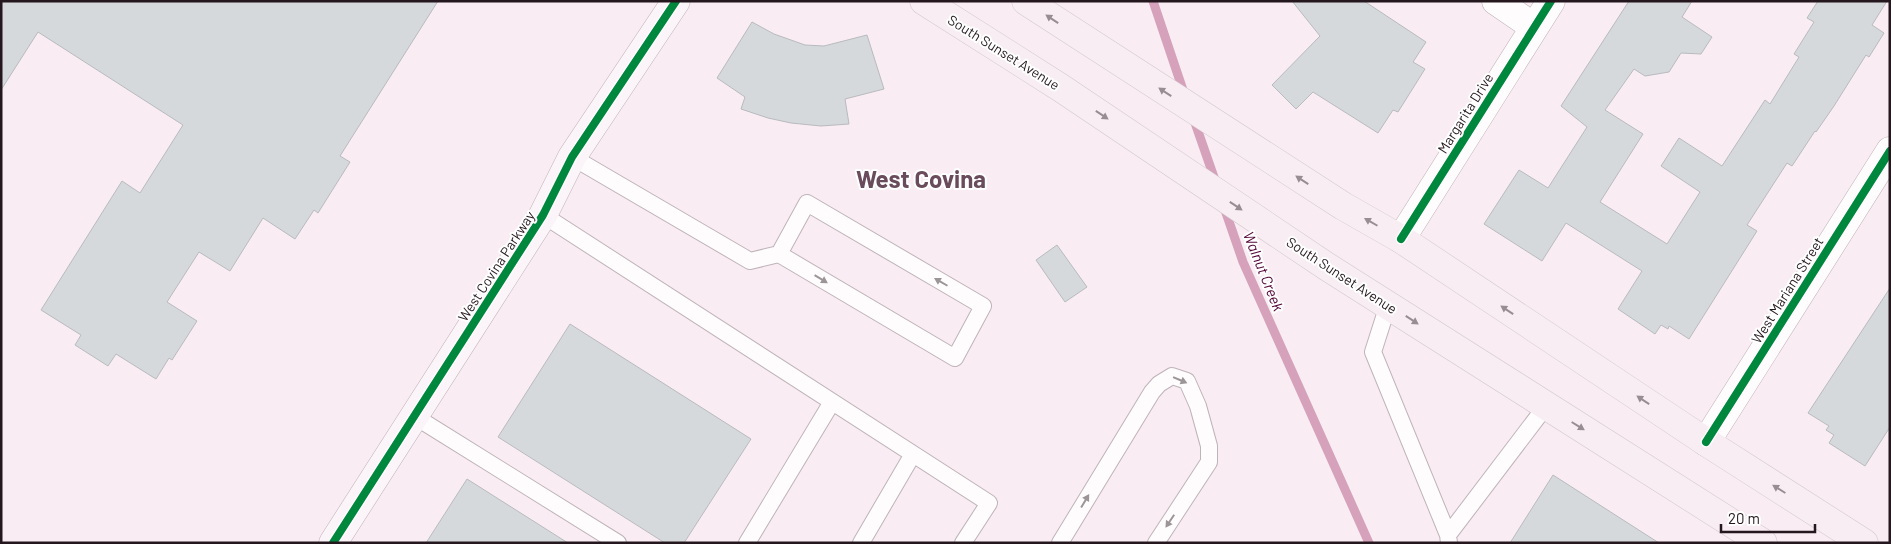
<svg xmlns="http://www.w3.org/2000/svg" width="1891" height="544" font-family="Barlow,sans-serif">
	<style>
		.lines { fill: none; stroke-linecap: round; stroke-linejoin: round }
		.stream { stroke: #d5a1bb; stroke-width: 9 }
		.building { fill: #d6d9dc; stroke: #b8bbbe }
		.lane-casing { stroke: #bfb3b9; stroke-width: 18 }
		.street-casing { stroke: #bfb3b9; stroke-width: 29 }
		.secondary-casing { stroke: #bfb3b9; stroke-width: 29 }
		.primary-casing { stroke: #d1c9cd; stroke-width: 29 }
		.lane { stroke: #fefcfd; stroke-width: 16 }
		.street { stroke: #fefcfd; stroke-width: 28 }
		.secondary { stroke: #fbf4f8; stroke-width: 28 }
		.primary { stroke: #f7edf2; stroke-width: 28 }
		.cycleway-casing { stroke: #fff; stroke-width: 11 }
		.cycleway { stroke: #00873e; stroke-width: 8 }
		.oneway { fill: #988d92 }
		.oneway2 { fill: #9c9598 }
		.labels { text-anchor: middle; dominant-baseline: central; stroke-width: 4; stroke-linejoin: round; paint-order: stroke }
		.street-label { font-size: 14px; fill: #24171d; stroke: #fff }
		.water-label { font-size: 15px; font-style: italic; fill: #520036; stroke: #fff }
		.town-label { font-size: 24px; font-weight: bold; fill: #6a4b5b; stroke: #fff }
	</style>
	<rect width="100%" height="100%" fill="#f9ecf2"/>
	<g class="lines">
		<!-- stream -->
		<path class="stream" d="M 1153,1 L 1185,96
			M 1193,117 L 1216,183
			M 1224,207 L 1243,262 L 1369,543"/>
	</g>
	<!-- building -->
	<path class="building" d="M 1,1 L 438,1 L 340,156 L 350,162 L 318,213 L 314,210 L 295,239 L 263,218 L 230,271 L 199,252 L 167,302 L 197,321 L 172,360 L 169,358 L 156,379 L 116,354 L 108,366 L 75,345 L 81,335 L 41,310 L 122,181 L 140,193 L 183,125 L 38,32 L 1,90 Z
		M 1292,1 L 1364,1 L 1426,42 L 1413,62 L 1425,69 L 1398,112 L 1393,110 L 1378,133 L 1313,92 L 1296,109 L 1272,85 L 1320,36 Z
		M 1629,1 L 1692,1 L 1682,17 L 1712,37 L 1701,54 L 1681,53 L 1669,72 L 1645,76 L 1634,69 L 1605,110 L 1643,134 L 1600,202 L 1667,244 L 1700,192 L 1661,166 L 1679,138 L 1722,166 L 1765,100 L 1770,104 L 1799,57 L 1794,54 L 1814,22 L 1807,18 L 1818,1 L 1887,1 L 1872,25 L 1884,33 L 1869,57 L 1866,55 L 1834,106 L 1816,132 L 1815,131 L 1792,166 L 1787,163 L 1747,225 L 1757,231 L 1689,339 L 1669,326 L 1668,329 L 1661,325 L 1655,334 L 1618,309 L 1642,271 L 1566,223 L 1542,261 L 1484,224 L 1519,170 L 1548,188 L 1587,127 L 1561,106 Z
		M 752,22 L 774,34 L 805,45 L 824,46 L 867,35 L 884,89 L 845,99 L 849,124 L 821,126 L 791,123 L 768,118 L 741,109 L 745,97 L 717,78 Z
		M 1057,245 L 1087,287 L 1065,302 L 1036,260 Z
		M 1890,288 L 1890,427 L 1865,466 L 1829,443 L 1834,435 L 1826,430 L 1829,426 L 1808,413 Z
		M 570,324 L 751,439 L 684,543 L 665,543 L 498,437 Z
		M 1553,475 L 1659,543 L 1510,543 Z
		M 467,479 L 568,543 L 426,543 Z"/>
	<g class="lines">
		<defs>
			<path id="lane" d="M 572,157 L 750,261 L 779,254 L 955,358 L 983,306 L 807,203 L 779,254
				M 543,215 L 989,503 L 963,543
				M 1388,305 L 1373,352 L 1448,535 L 1449,543
				M 414,416 L 618,543
				M 1448,535 L 1546,406
				M 747,543 L 832,402
				M 861,543 L 913,454
				M 1060,543 L 1152,392 L 1159,384 L 1172,376 L 1187,381 L 1198,406 L 1209,446 L 1209,462 L 1156,543"/>
			<path id="street" d="M 1496,1 L 1534,27
				M 1401,239 L 1551,1
				M 1706,442 L 1890,151"/>
			<path id="secondary" d="M 333,543 L 543,215 L 572,157 L 676,1"/>
			<path id="primary" d="M 924,1 L 1061,88 L 1326,266 L 1763,543
				M 1026,1 L 1343,206 L 1401,239 L 1706,442 L 1864,543"/>
		</defs>
		<!-- lane casing -->
		<use href="#lane" class="lane-casing"/>
		<!-- street casing -->
		<use href="#street" class="street-casing"/>
		<!-- secondary casing -->
		<use href="#secondary" class="secondary-casing"/>
		<!-- primary casing -->
		<use href="#primary" class="primary-casing"/>
		<!-- lane -->
		<use href="#lane" class="lane"/>
		<!-- street -->
		<use href="#street" class="street"/>
		<!-- secondary -->
		<use href="#secondary" class="secondary"/>
		<!-- primary -->
		<use href="#primary" class="primary"/>
		<defs>
			<path id="cycleway" d="M 1401,239 L 1551,1
				M 1706,442 L 1890,151
				M 333,543 L 543,215 L 572,157 L 676,1"/>
		</defs>
		<!-- cycleway casing -->
		<use href="#cycleway" class="cycleway-casing"/>
		<!-- cycleway -->
		<use href="#cycleway" class="cycleway"/>
	</g>
	<!-- one-way arrows -->
	<defs><path id="oneway-solid" d="M-6-.8H1V-3.2L6.5 0L1 3.2V.8H-6Z" transform="scale(1.25)"/></defs>
	<g class="oneway">
		<use href="#oneway-solid" transform="translate(1052 19) rotate(-146)"/>
		<use href="#oneway-solid" transform="translate(1165 92) rotate(-147)"/>
		<use href="#oneway-solid" transform="translate(1102 115) rotate(34)"/>
		<use href="#oneway-solid" transform="translate(1302 180) rotate(-147)"/>
		<use href="#oneway-solid" transform="translate(1236 206) rotate(34)"/>
		<use href="#oneway-solid" transform="translate(1371 222) rotate(-150)"/>
		<use href="#oneway-solid" transform="translate(1507 310) rotate(-146)"/>
		<use href="#oneway-solid" transform="translate(1412 320) rotate(33)"/>
		<use href="#oneway-solid" transform="translate(1643 400) rotate(-146)"/>
		<use href="#oneway-solid" transform="translate(1578 426) rotate(32)"/>
		<use href="#oneway-solid" transform="translate(1779 489) rotate(-148)"/>
	</g>
	<g class="oneway2">
		<use href="#oneway-solid" transform="translate(821 279) rotate(31)"/>
		<use href="#oneway-solid" transform="translate(941 282) rotate(-150)"/>
		<use href="#oneway-solid" transform="translate(1180 380) rotate(23)"/>
		<use href="#oneway-solid" transform="translate(1085 501) rotate(-59)"/>
		<use href="#oneway-solid" transform="translate(1170 521) rotate(124)"/>
	</g>
	<g class="labels">
		<!-- street labels -->
		<g class="street-label">
			<text transform="translate(1004 52) rotate(32)">South Sunset Avenue</text>
			<text transform="translate(1465 113) rotate(-58)">Margarita Drive</text>
			<text transform="translate(496 266) rotate(-57)">West Covina Parkway</text>
			<text transform="translate(1342 275) rotate(33)">South Sunset Avenue</text>
			<text transform="translate(1787 290) rotate(-58)">West Mariana Street</text>
		</g>
		<!-- water labels -->
		<g class="water-label">
			<text transform="translate(1264 271) rotate(68)">Walnut Creek</text>
		</g>
		<!-- town labels -->
		<g class="town-label">
			<text x="921" y="178">West Covina</text>
		</g>
	</g>
	<!-- border -->
	<rect width="1891" height="544" fill="none" stroke="#24171d" stroke-width="5"/>
	<!-- scale -->
	<path d="M1721 524v8h94v-8" fill="none" stroke="#24171d" stroke-width="2.5"/>
	<text x="1728" y="524" font-size="15" fill="#24171d" stroke="#ffffff" stroke-width="4" paint-order="stroke">20 m</text>
</svg>
